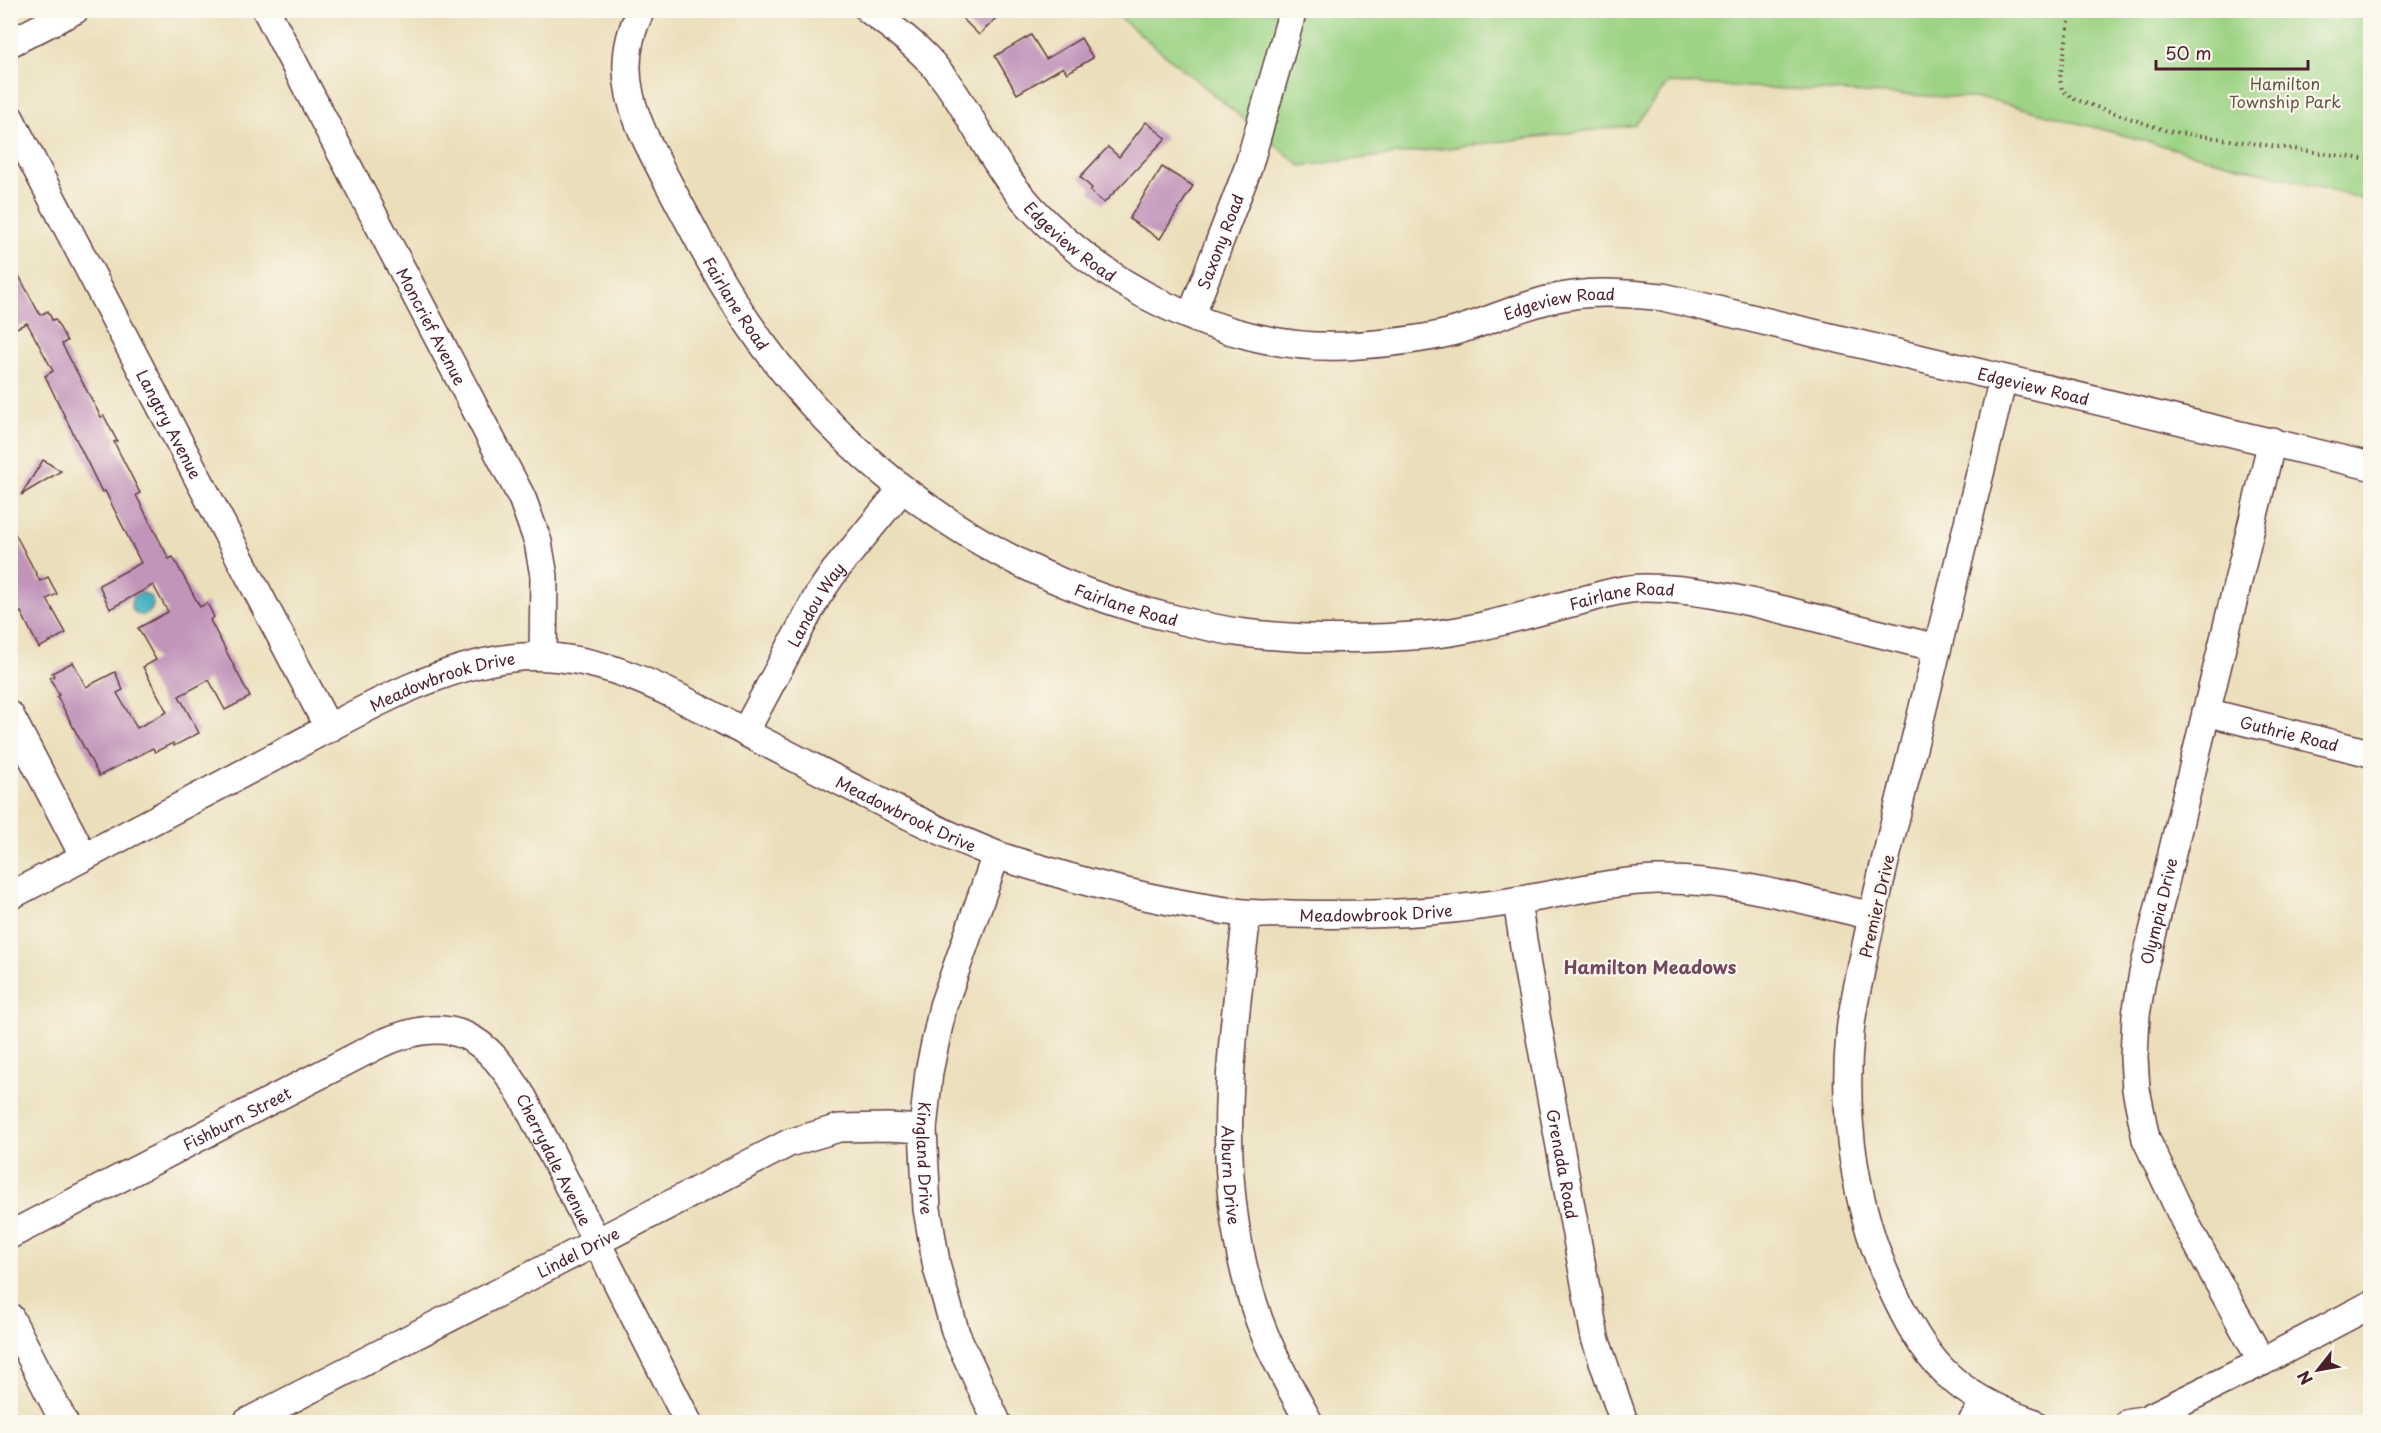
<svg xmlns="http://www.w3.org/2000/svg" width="2381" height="1433" font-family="'Playpen Sans',sans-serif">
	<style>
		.green { fill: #9cd384; stroke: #737958; stroke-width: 1.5 }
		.water { fill: #44b2c1; stroke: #476876; stroke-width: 1.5 }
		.building { fill: #c194ba }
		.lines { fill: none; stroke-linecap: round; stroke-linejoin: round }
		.minor-casing { stroke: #623c41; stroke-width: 30 }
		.path { stroke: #623c41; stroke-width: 4; stroke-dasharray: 1.5 4.5; stroke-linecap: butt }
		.minor { stroke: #fff; stroke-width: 27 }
		.labels { text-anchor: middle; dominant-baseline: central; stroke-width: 4.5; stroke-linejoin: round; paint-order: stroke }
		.park-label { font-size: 16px; fill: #635546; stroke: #fbf7ec }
		.street-label { font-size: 16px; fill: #4a1f2b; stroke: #fbf7ec }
		.neighbourhood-label { font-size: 18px; font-weight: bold; fill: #74485d; stroke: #fbf7ec }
	</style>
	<rect width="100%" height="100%" fill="#fbf7ec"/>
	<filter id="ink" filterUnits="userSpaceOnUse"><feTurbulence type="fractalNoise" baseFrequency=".0167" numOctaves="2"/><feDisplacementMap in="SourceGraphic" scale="12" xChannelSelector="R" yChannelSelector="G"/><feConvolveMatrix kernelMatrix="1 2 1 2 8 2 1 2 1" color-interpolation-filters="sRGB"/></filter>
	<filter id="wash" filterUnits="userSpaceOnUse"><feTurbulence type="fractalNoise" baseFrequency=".008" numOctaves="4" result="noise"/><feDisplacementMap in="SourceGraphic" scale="24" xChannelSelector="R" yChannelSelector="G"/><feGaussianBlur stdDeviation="1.35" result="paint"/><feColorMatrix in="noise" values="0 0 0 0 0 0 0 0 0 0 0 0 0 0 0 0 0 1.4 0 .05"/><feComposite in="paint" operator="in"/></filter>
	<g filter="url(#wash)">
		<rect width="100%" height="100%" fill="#ebdfbb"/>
		<!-- green -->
		<path class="green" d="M 1112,11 L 2370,11 L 2370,201 L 1988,99 L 1668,83 L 1635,125 L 1301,166 Z"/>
		<!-- water -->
		<path class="water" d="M131 604a11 11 0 1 1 22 0a11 11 0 1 1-22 0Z"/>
		<g id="blocks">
			<!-- building -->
			<path class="building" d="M 954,10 L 1004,10 L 979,35 Z
				M 1031,35 L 1046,59 L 1081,38 L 1093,58 L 1067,73 L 1063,67 L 1017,94 L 995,56 Z
				M 1146,122 L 1166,138 L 1104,203 L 1090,191 L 1092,188 L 1080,177 L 1108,147 L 1119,157 Z
				M 1162,167 L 1193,186 L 1160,239 L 1129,219 Z
				M 10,259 L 40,315 L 48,311 L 52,320 L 55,319 L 67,341 L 62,344 L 101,417 L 104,416 L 117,441 L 114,442 L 140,493 L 136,495 L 169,559 L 173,557 L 200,607 L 207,603 L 214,617 L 210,620 L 250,697 L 225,710 L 209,680 L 179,696 L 199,733 L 174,746 L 173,743 L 155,752 L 153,748 L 99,776 L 57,696 L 59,695 L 50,678 L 54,676 L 52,673 L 73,662 L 86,687 L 115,672 L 123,690 L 117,693 L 137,728 L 167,712 L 143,667 L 156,660 L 138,628 L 168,612 L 153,585 L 110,609 L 99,585 L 141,563 L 105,491 L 102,492 L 45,376 L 53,371 L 27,323 L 10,331 Z
				M 43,460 L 61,471 L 21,495 Z
				M 10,524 L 40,581 L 48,577 L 57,594 L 47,599 L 66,633 L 39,648 L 21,612 L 17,614 L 10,601 Z"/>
		</g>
	</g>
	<g filter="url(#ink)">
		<use href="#blocks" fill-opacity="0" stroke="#623c41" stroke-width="1.5"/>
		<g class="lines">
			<defs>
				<g id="minor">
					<path id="s1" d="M 266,10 L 522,498 L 538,542 L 544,576 L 543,656"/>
					<path id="s2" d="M 641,10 C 610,71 635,120 664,175 C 677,199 690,224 703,248 C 800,433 967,569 1171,618 C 1195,624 1219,630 1244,633 C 1304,640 1366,640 1426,635 C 1475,631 1524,615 1572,603 C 1596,597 1620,588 1645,588 C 1696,588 1743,600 1792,612 C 1841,624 1889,636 1937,648"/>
					<path id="s3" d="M 869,10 C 889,25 910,40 927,58 C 964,97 983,149 1017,191 C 1091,282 1226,352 1346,346 C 1380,344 1415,341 1448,333 C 1490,322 1530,300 1574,295 C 1603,291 1633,294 1663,297 L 2370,466"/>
					<path d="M 10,43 L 75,10"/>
					<path id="s4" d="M 10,118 L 329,729"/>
					<path id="s5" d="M 1191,316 L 1248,168 L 1293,10"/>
					<path d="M 2003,379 C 1975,495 1946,612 1918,728 C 1900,802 1880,876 1865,950 C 1860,978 1852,1006 1850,1034 C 1842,1119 1855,1207 1890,1285 C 1924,1360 1953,1395 2032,1422"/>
					<path id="s6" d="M 2206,712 L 2370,753"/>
					<path d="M 10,715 L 84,857"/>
					<path id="s7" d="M 745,732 L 817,597 L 834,572 L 902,489"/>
					<path id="s8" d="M 996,855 L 943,1006 L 929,1072 L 923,1129 L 927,1209 L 937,1268 L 956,1334 L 997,1422"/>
					<path id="s9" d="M 10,896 C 98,849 186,803 274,757 C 347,719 429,668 511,658 C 603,647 682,700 760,740 C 837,779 913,821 992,853 C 1011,861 1030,865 1049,871 C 1112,890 1178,905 1243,913 C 1259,915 1276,913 1293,914 C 1369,916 1445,913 1520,900 C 1566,893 1611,881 1657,880 C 1730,878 1802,900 1872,916"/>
					<path id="s10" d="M 1517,901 L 1527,966 L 1595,1338 L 1624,1422"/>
					<path id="s11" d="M 1247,914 C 1231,1054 1210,1182 1259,1320 C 1272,1355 1291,1389 1309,1422"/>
					<path id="s12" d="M 10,1235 L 380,1044 C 453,1012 486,1035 524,1099 L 688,1422"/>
					<path d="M 10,1317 L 64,1422"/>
					<path id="s13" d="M 2262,1362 L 2184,1220 L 2146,1139 L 2136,1089 L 2134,1058 L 2136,1015 L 2143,973 L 2272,441"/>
					<path id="s14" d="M 247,1422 L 789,1143 L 839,1128 L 888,1127 L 923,1129"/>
					<path d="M 1972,1422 L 1985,1402"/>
					<path d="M 2129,1422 L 2144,1420 L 2262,1362 L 2370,1305"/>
				</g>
			</defs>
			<!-- minor casing -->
			<use href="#minor" class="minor-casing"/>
			<!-- path -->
			<path class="path" d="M 2071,10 L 2060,78 L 2062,90 L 2074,99 L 2167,131 L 2370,160"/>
			<!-- minor -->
			<use href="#minor" class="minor"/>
		</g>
	</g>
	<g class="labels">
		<!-- park labels -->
		<g class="park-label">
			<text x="2285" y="83">Hamilton<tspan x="2285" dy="18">Township Park</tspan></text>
		</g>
		<!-- street labels -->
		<g class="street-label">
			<text stroke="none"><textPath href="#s3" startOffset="310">Edgeview Road</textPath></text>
			<text stroke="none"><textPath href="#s5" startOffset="80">Saxony Road</textPath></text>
			<text stroke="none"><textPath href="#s2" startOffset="322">Fairlane Road</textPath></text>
			<text stroke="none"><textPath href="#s3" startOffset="831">Edgeview Road</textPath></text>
			<text stroke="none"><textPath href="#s1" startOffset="357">Moncrief Avenue</textPath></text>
			<text stroke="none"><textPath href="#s3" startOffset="1317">Edgeview Road</textPath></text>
			<text stroke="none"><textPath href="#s4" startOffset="345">Langtry Avenue</textPath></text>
			<text stroke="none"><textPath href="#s2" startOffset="1330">Fairlane Road</textPath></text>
			<text stroke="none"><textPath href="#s2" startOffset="826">Fairlane Road</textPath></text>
			<text stroke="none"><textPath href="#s7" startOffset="146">Landou Way</textPath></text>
			<text stroke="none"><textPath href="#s9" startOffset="484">Meadowbrook Drive</textPath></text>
			<text stroke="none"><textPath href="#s6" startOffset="86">Guthrie Road</textPath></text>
			<text stroke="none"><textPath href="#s9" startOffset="987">Meadowbrook Drive</textPath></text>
			<text transform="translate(1876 906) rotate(-77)">Premier Drive</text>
			<text stroke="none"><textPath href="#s9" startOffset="1473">Meadowbrook Drive</textPath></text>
			<text stroke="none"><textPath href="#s13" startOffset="483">Olympia Drive</textPath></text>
			<text stroke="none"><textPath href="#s12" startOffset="255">Fishburn Street</textPath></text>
			<text stroke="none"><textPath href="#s8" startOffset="314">Kingland Drive</textPath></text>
			<text stroke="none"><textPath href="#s12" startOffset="660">Cherrydale Avenue</textPath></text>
			<text stroke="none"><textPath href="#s10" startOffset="267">Grenada Road</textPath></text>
			<text stroke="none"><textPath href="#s11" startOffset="262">Alburn Drive</textPath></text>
			<text stroke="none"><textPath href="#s14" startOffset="372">Lindel Drive</textPath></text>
		</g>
		<!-- neighbourhood labels -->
		<g class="neighbourhood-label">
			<text x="1650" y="966">Hamilton Meadows</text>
		</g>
	</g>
	<!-- margin -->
	<rect width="2381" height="1433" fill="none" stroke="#fbf7ec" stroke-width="36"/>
	<!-- north arrow -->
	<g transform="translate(2318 1370) rotate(239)" stroke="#fbf7ec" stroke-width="4.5" paint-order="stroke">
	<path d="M0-4.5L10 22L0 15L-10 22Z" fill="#4a1f2b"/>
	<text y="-9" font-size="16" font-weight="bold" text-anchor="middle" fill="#4a1f2b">N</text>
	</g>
	<!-- scale -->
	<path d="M2156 60v9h152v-9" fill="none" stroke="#4a1f2b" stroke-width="3"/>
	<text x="2165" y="60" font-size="18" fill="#4a1f2b" stroke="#fbf7ec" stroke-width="4.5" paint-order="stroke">50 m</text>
</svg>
